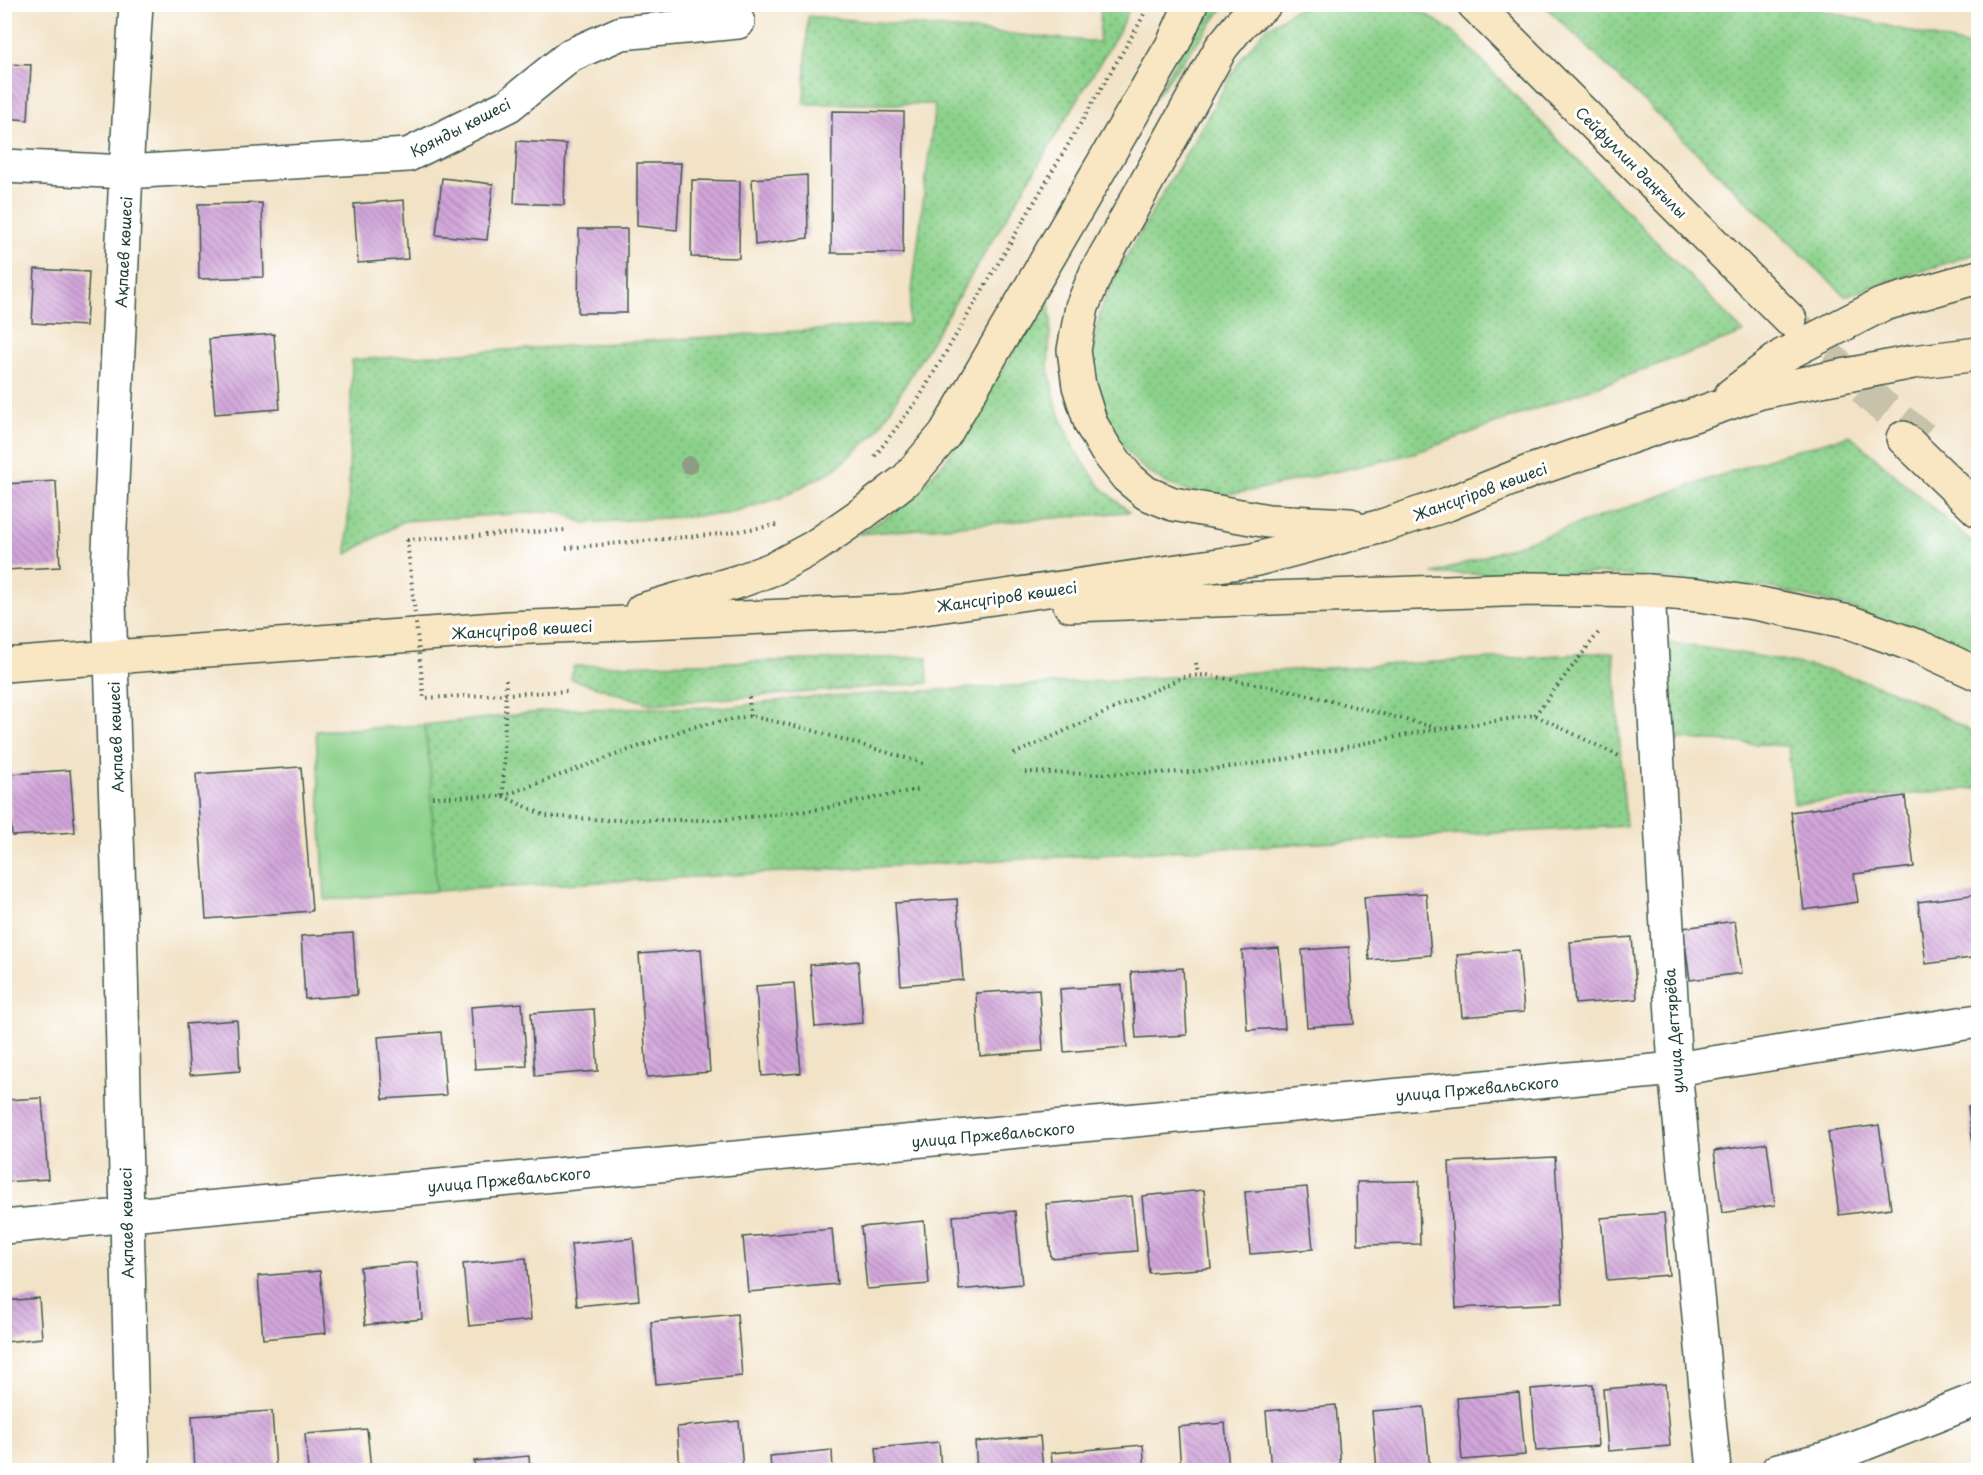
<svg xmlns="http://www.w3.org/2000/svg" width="1983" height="1475" font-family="'Playpen Sans',sans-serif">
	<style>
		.grass { fill: url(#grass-dots); stroke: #568760; stroke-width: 1.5 }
		.park { fill: #8cd18b; stroke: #568760; stroke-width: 1.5 }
		.building { fill: url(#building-back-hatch) }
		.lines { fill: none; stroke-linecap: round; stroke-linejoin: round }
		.secondary-tunnel { stroke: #c8c2aa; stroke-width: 33; stroke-dasharray: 33 16; stroke-linecap: butt }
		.street-casing { stroke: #3f564a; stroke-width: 36 }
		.secondary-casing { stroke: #3f564a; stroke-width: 36 }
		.path { stroke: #3f564a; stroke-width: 4; stroke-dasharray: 1.5 4.5; stroke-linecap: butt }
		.street { stroke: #fff; stroke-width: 33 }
		.secondary { stroke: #f9e7c3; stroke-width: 33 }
		.path-bridge { stroke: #3f564a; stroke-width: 4; stroke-dasharray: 1.5 4.5; stroke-linecap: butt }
		.tree { fill: #8d9c82 }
		.labels { text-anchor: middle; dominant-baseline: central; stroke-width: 6; stroke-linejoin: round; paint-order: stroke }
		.street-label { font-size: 15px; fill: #1f3d34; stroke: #fff }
	</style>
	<defs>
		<pattern id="grass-dots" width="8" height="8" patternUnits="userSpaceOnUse" patternTransform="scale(1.5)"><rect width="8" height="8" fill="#8cd18b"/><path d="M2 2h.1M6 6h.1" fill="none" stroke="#72ab72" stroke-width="1.8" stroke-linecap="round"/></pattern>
		<pattern id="building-back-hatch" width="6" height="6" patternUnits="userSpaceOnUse" patternTransform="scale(1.5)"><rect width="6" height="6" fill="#d2a6da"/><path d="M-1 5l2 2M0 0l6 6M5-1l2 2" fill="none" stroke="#aa88b2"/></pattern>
	</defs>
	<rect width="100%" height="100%" fill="#fff"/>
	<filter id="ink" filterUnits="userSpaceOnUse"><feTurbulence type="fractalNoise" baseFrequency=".0167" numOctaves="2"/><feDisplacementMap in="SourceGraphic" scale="12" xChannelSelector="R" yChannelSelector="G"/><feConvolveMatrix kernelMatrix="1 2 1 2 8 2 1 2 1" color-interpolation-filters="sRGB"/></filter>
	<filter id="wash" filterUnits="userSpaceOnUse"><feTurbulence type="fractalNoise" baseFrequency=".008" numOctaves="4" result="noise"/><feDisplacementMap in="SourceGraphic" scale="24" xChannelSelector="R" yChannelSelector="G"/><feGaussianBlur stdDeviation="1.35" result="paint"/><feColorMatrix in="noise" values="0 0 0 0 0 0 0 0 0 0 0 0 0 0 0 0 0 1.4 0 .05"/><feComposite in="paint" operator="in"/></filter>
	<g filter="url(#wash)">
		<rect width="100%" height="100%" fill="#f2e3c7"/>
		<!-- grass -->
		<path class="grass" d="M 1101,5 L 1131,5 L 1118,33 L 876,433 L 834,470 L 780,498 L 726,514 L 585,523 L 556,511 L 404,521 L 347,554 L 352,360 L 908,324 L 935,104 L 804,104 L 808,16 L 1099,42 Z
			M 1206,5 L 1230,5 L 1220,12 L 1155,98 Z
			M 1310,5 L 1406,5 L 1429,16 L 1456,34 L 1744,333 C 1671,360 1599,386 1527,412 C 1491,425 1456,439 1420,451 C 1384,462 1346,469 1310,477 C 1281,484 1227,499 1198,494 C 1158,485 1131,463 1111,428 C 1084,379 1090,335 1110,285 L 1241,59 L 1263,31 L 1294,10 Z
			M 1544,5 L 1802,5 L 1978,48 L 1978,253 L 1845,296 Z
			M 1048,296 L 1051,319 L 1048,366 L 1057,408 L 1075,451 L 1100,486 L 1129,512 L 858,534 L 892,514 L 916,492 L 947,459 Z
			M 1850,435 L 1978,548 L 1978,661 L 1851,608 L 1772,588 L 1594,573 L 1433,574 L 1779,455 Z
			M 1670,643 C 1749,654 1828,664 1902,695 C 1928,706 1953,722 1978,735 L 1978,788 L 1794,804 L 1788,746 L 1672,738 Z
			M 1613,652 L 1626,826 L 436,891 L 430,767 L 424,725 L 567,709 L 732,707 L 799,698 Z
			M 927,657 L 928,683 L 651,704 L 571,679 L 574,666 Z"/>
		<!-- park -->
		<path class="park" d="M 424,725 L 430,767 L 436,891 L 325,900 L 316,731 Z"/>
		<g id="blocks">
			<!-- building -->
			<path class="building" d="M 4,64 L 31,65 L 28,120 L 4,118 Z
				M 832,111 L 904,112 L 903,253 L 831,253 Z
				M 517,141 L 566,144 L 564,205 L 514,203 Z
				M 637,163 L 681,163 L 677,230 L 637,226 Z
				M 807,175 L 808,238 L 755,245 L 752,179 Z
				M 442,178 L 493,184 L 487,240 L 436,235 Z
				M 692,180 L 740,181 L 739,258 L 691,257 Z
				M 404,200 L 408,259 L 358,263 L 354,204 Z
				M 262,203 L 264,277 L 199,279 L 198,204 Z
				M 579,229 L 627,229 L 627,313 L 578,313 Z
				M 35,269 L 89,272 L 86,326 L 32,323 Z
				M 274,334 L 280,409 L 215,414 L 209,339 Z
				M 56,481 L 60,567 L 4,570 L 4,484 Z
				M 301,767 L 312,911 L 206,919 L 196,774 Z
				M 70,770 L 75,832 L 12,836 L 8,774 Z
				M 1905,796 L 1914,867 L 1854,874 L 1858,902 L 1804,910 L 1791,812 Z
				M 1426,893 L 1431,955 L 1369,960 L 1364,897 Z
				M 1978,894 L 1978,957 L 1926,964 L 1918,902 Z
				M 957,899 L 963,980 L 901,985 L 895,903 Z
				M 1735,921 L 1742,973 L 1690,980 L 1683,928 Z
				M 353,933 L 357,995 L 305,999 L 301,936 Z
				M 1632,937 L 1637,999 L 1575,1004 L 1570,942 Z
				M 1349,947 L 1354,1024 L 1307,1027 L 1302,950 Z
				M 1279,948 L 1285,1028 L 1247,1030 L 1242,951 Z
				M 701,949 L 710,1072 L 647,1077 L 639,954 Z
				M 1519,950 L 1524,1012 L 1462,1017 L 1457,955 Z
				M 858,961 L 863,1023 L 815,1027 L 810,965 Z
				M 1183,968 L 1187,1035 L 1136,1038 L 1131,972 Z
				M 794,983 L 801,1073 L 762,1076 L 756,986 Z
				M 1122,985 L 1127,1047 L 1064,1052 L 1060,989 Z
				M 1039,989 L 1043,1051 L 980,1056 L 976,993 Z
				M 522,1003 L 527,1066 L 475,1069 L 471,1007 Z
				M 594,1009 L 598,1071 L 535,1076 L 531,1013 Z
				M 237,1020 L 240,1071 L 190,1075 L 186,1024 Z
				M 441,1032 L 446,1095 L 383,1099 L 378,1037 Z
				M 42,1098 L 48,1179 L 5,1182 L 5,1100 Z
				M 1978,1106 L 1978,1175 L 1977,1175 L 1968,1107 Z
				M 1879,1125 L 1891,1208 L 1839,1215 L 1828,1132 Z
				M 1767,1143 L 1775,1205 L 1722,1213 L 1714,1151 Z
				M 1555,1157 L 1563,1303 L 1456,1308 L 1449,1162 Z
				M 1419,1181 L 1420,1244 L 1358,1245 L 1357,1182 Z
				M 1307,1187 L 1313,1249 L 1250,1254 L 1245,1192 Z
				M 1204,1190 L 1211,1268 L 1149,1273 L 1142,1196 Z
				M 1132,1196 L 1137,1251 L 1051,1258 L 1046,1204 Z
				M 1015,1211 L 1022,1284 L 959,1290 L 953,1216 Z
				M 1664,1213 L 1669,1275 L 1607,1280 L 1601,1218 Z
				M 924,1221 L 929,1284 L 867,1289 L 861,1227 Z
				M 832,1229 L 837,1284 L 748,1292 L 743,1237 Z
				M 633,1238 L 639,1300 L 577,1306 L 571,1244 Z
				M 526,1258 L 531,1320 L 469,1326 L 463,1264 Z
				M 417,1262 L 422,1319 L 365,1325 L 360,1267 Z
				M 320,1271 L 326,1333 L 263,1339 L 258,1276 Z
				M 39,1298 L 42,1338 L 5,1342 L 5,1301 Z
				M 737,1314 L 742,1376 L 656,1384 L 651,1322 Z
				M 1593,1384 L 1598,1446 L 1536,1451 L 1531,1389 Z
				M 1665,1384 L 1670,1446 L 1608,1451 L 1603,1389 Z
				M 1519,1393 L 1525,1455 L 1462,1460 L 1457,1398 Z
				M 1336,1405 L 1341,1470 L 1271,1470 L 1266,1411 Z
				M 1424,1407 L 1430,1469 L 1377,1470 L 1372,1411 Z
				M 272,1411 L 276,1470 L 195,1470 L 192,1416 Z
				M 739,1421 L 743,1470 L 680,1470 L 677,1427 Z
				M 1225,1423 L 1229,1470 L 1181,1470 L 1178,1427 Z
				M 367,1429 L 371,1470 L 308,1470 L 305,1434 Z
				M 1040,1436 L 1043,1470 L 977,1470 L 975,1442 Z
				M 939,1442 L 941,1470 L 878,1470 L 876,1448 Z
				M 1143,1445 L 1145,1470 L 1053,1470 L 1051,1453 Z
				M 832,1450 L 833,1470 L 771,1470 L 770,1456 Z
				M 529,1456 L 530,1470 L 475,1470 L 474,1461 Z"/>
		</g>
	</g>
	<g filter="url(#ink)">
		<use href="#blocks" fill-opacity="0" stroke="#3f564a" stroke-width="1.5"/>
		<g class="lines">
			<!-- secondary-tunnel -->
			<path class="secondary-tunnel" d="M 1791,322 L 1881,405 L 1923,438"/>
			<defs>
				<path id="street" d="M 4,166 L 126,172 L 408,155 L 509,105 L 571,55 L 621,33 L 738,22
					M 1648,591 L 1675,1069 L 1714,1470
					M 4,1227 L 1675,1069 L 1978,1021
					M 133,1470 L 120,923 L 108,572 L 126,172 L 136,4
					M 1778,1470 L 1825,1459 L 1978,1399"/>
				<path id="secondary" d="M 1265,4 L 1242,22 L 1221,48 L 1096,273 L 1082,307 L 1074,350 L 1079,386 L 1091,424 L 1106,450 L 1127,477 L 1146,493 L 1173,504 L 1268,521 L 1350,525
					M 1474,4 L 1790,320
					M 1731,395 L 1782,356 L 1881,305 L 1978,277
					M 1903,438 L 1978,510
					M 1070,605 L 1532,589 L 1648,591 L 1699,595 L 1760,604 L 1849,622 L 1919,647 L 1978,674
					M 642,610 L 740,581 L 775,568 L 814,547 L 863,513 L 907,479 L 945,434 L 1173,44 L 1191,4
					M 4,665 L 509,628 L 903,611 L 1253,560 L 1382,526 L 1448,504 L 1531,471 L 1761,392 L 1913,362 L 1978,354"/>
			</defs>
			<!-- street casing -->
			<use href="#street" class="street-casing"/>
			<!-- secondary casing -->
			<use href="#secondary" class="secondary-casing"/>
			<!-- path -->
			<path class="path" d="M 875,456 L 919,398 L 1139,24 L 1149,4
				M 407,540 L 566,530
				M 566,548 L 719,534 L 777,525
				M 1196,663 L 1198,675
				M 749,697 L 750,716
				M 1535,715 L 1599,632
				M 1014,754 L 1186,676 L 1207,675 L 1292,691 L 1438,728
				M 1025,772 L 1090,774 L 1191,772 L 1276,761 L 1421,732 L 1535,715 L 1621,757
				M 503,796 L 692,727 L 750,716 L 808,729 L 926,764
				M 503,796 L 546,816 L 608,820 L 719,820 L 815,810 L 920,789
				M 432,797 L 503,796 L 506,680"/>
			<!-- street -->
			<use href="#street" class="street"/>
			<!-- secondary -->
			<use href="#secondary" class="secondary"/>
			<!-- path-bridge -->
			<path class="path-bridge" d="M 407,540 L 424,698 L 569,691"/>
		</g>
		<!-- trees -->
		<circle class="tree" cx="689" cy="465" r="9"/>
	</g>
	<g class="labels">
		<!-- street labels -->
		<g class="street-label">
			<text transform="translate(460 127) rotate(-27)">Қоянды көшесі</text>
			<text transform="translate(1632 162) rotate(45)">Сейфуллин даңғылы</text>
			<text transform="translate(123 252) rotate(-87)">Ақпаев көшесі</text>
			<text transform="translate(1480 491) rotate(-20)">Жансүгіров көшесі</text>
			<text transform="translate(1007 596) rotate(-8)">Жансүгіров көшесі</text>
			<text transform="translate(522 629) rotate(-3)">Жансүгіров көшесі</text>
			<text transform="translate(115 737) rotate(-92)">Ақпаев көшесі</text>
			<text transform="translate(1673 1031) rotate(-94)">улица Дегтярёва</text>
			<text transform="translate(1477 1088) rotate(-5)">улица Пржевальского</text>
			<text transform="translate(993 1134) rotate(-5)">улица Пржевальского</text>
			<text transform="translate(509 1179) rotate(-5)">улица Пржевальского</text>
			<text transform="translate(126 1223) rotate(-91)">Ақпаев көшесі</text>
		</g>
	</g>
	<!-- margin -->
	<rect width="1983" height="1475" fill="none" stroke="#fff" stroke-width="24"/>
</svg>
